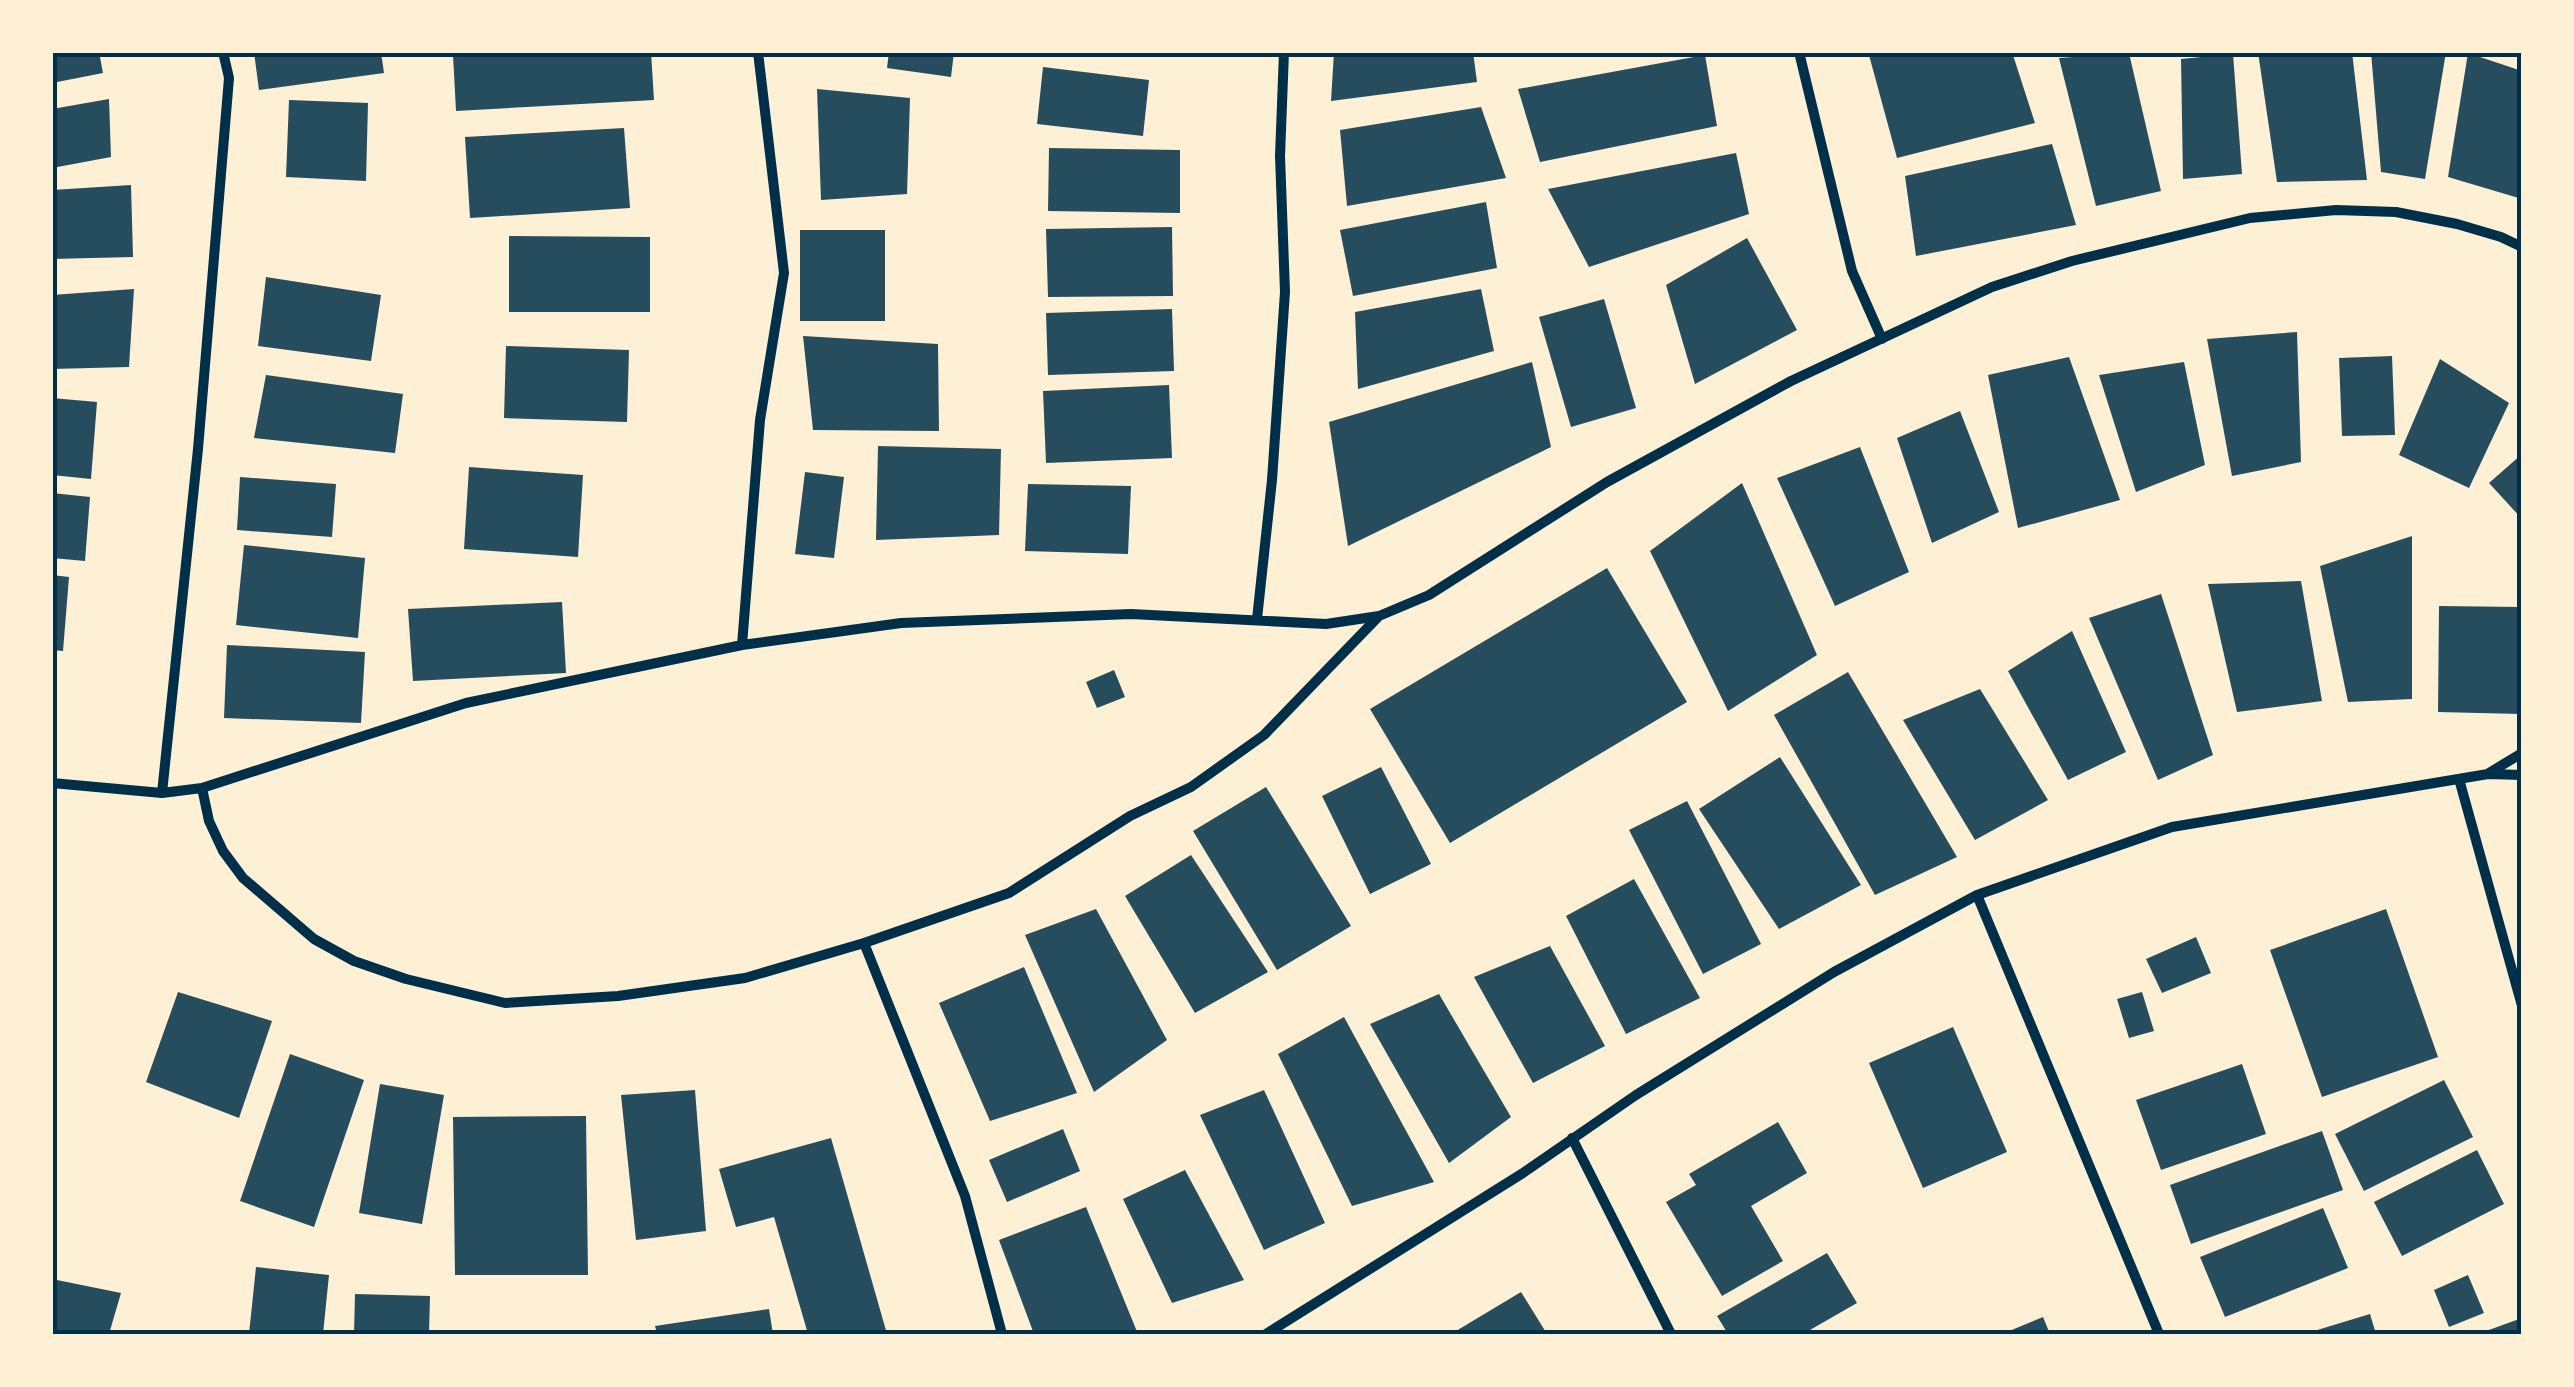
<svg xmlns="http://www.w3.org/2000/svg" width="2574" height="1387" font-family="'Roboto Serif',serif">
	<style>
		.building { fill: #264d5e }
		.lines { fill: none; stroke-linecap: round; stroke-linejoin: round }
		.minor { stroke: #003049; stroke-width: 10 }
		.neatline { fill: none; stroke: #003049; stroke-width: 4 }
	</style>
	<rect width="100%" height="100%" fill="#fdf0d5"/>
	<!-- building -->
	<path class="building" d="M 52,52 L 99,52 L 103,73 L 52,83 Z
		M 254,52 L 381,52 L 384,73 L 259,90 Z
		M 494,52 L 651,52 L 654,100 L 456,111 L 453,55 Z
		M 889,52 L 954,52 L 951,77 L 887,68 Z
		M 1334,52 L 1473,52 L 1477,82 L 1331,101 Z
		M 1879,52 L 2012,52 L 2035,123 L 1897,158 L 1869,55 Z
		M 2258,52 L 2352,52 L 2367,180 L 2277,182 Z
		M 2371,52 L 2446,52 L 2425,179 L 2381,172 Z
		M 2129,53 L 2161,191 L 2096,206 L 2059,58 Z
		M 2468,53 L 2522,71 L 2522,199 L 2448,177 Z
		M 2233,54 L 2242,174 L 2183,179 L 2181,59 Z
		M 1705,55 L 1717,126 L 1540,162 L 1518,89 Z
		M 1043,67 L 1149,80 L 1143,136 L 1037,124 Z
		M 817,89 L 910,98 L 907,194 L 821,200 Z
		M 109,99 L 111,157 L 52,168 L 52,109 Z
		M 289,100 L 368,103 L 366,181 L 286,177 Z
		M 1481,107 L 1506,178 L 1347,206 L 1340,130 Z
		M 624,128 L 630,208 L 470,218 L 465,137 Z
		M 2052,144 L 2076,225 L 1916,256 L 1905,176 Z
		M 1049,148 L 1180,150 L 1180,213 L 1048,211 Z
		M 1736,153 L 1749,214 L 1589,267 L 1548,189 Z
		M 131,185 L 133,257 L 52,259 L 52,190 Z
		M 1486,202 L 1497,268 L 1353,296 L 1340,230 Z
		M 1172,227 L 1173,296 L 1048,297 L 1046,229 Z
		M 800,230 L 885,230 L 885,321 L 800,321 Z
		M 509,236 L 650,237 L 650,312 L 509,312 Z
		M 1747,238 L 1797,330 L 1695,384 L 1666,285 Z
		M 266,277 L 381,295 L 371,361 L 258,346 Z
		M 134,289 L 129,367 L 52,369 L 52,295 Z
		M 1481,289 L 1494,351 L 1358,389 L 1355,312 Z
		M 1604,299 L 1636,408 L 1571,427 L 1539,317 Z
		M 1172,309 L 1174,371 L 1048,375 L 1046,313 Z
		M 2297,332 L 2301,462 L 2232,476 L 2207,339 Z
		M 803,336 L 938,344 L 939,431 L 813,430 Z
		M 506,346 L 629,350 L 627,422 L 504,418 Z
		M 2392,356 L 2395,435 L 2342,436 L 2339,358 Z
		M 2069,357 L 2120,500 L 2018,528 L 1988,375 Z
		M 2440,359 L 2509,403 L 2469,488 L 2399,455 Z
		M 1532,362 L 1551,447 L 1348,546 L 1329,422 Z
		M 2184,362 L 2205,465 L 2136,492 L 2099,375 Z
		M 266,375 L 403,394 L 395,453 L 254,438 Z
		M 1169,385 L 1172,458 L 1046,463 L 1043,391 Z
		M 52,398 L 97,402 L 91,479 L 52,475 Z
		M 1960,411 L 1999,512 L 1932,543 L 1897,438 Z
		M 878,446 L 1001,449 L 999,535 L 876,540 Z
		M 1860,447 L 1909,572 L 1835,606 L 1777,478 Z
		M 2522,454 L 2522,519 L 2489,483 Z
		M 469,467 L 583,475 L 578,557 L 464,549 Z
		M 805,472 L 844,477 L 834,558 L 795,554 Z
		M 240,477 L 336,484 L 332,537 L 237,530 Z
		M 1742,483 L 1817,655 L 1728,711 L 1650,551 Z
		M 1028,484 L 1131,486 L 1128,554 L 1025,551 Z
		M 52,493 L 90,497 L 85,561 L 52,558 Z
		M 2412,536 L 2412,699 L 2348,702 L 2320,566 Z
		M 244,545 L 365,558 L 358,638 L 236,625 Z
		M 1607,568 L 1687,702 L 1450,843 L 1370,709 Z
		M 52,575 L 69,577 L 63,651 L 52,650 Z
		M 2301,581 L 2322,701 L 2237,712 L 2208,584 Z
		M 2161,594 L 2213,755 L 2158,780 L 2089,618 Z
		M 562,602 L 566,673 L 413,681 L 408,609 Z
		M 2439,606 L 2521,607 L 2520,714 L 2438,712 Z
		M 2072,631 L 2126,752 L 2068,780 L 2008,671 Z
		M 227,645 L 365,652 L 361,723 L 224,718 Z
		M 1114,670 L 1125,697 L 1097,708 L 1086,682 Z
		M 1848,672 L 1957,857 L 1875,895 L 1774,715 Z
		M 1980,689 L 2048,800 L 1975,840 L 1903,720 Z
		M 1780,757 L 1861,885 L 1779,929 L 1699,809 Z
		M 1381,767 L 1431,864 L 1370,894 L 1322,796 Z
		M 1266,787 L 1351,926 L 1277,970 L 1193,831 Z
		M 1687,801 L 1761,944 L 1703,974 L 1629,830 Z
		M 1191,855 L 1268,972 L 1195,1013 L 1125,896 Z
		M 1634,879 L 1700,998 L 1626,1034 L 1566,916 Z
		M 1096,909 L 1167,1040 L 1094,1092 L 1025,935 Z
		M 2386,909 L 2438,1057 L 2322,1097 L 2270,950 Z
		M 2196,937 L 2211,973 L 2162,993 L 2146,959 Z
		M 1550,946 L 1605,1046 L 1533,1083 L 1474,977 Z
		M 1024,967 L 1077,1093 L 990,1121 L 939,1003 Z
		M 178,992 L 272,1021 L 239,1118 L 146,1082 Z
		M 2142,992 L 2154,1031 L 2129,1038 L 2117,999 Z
		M 1439,994 L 1511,1117 L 1449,1163 L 1370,1024 Z
		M 1344,1017 L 1434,1182 L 1352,1206 L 1278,1054 Z
		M 1953,1027 L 2007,1152 L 1923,1188 L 1869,1063 Z
		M 290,1054 L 364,1080 L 314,1227 L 240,1201 Z
		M 2242,1064 L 2266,1134 L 2161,1170 L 2136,1100 Z
		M 2444,1080 L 2473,1137 L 2364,1191 L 2335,1134 Z
		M 380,1084 L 444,1095 L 422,1224 L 359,1213 Z
		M 695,1090 L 706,1231 L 636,1240 L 621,1095 Z
		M 1264,1090 L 1325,1223 L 1264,1250 L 1200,1115 Z
		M 586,1116 L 588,1275 L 455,1275 L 453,1117 Z
		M 1778,1122 L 1807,1173 L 1751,1206 L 1783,1261 L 1722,1296 L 1666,1202 L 1696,1185 L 1689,1174 Z
		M 1063,1129 L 1080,1171 L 1007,1202 L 989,1160 Z
		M 2322,1131 L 2343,1190 L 2191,1244 L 2170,1185 Z
		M 831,1138 L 887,1334 L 808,1334 L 774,1217 L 736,1227 L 719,1169 Z
		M 2477,1150 L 2504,1204 L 2402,1256 L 2374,1202 Z
		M 1185,1170 L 1244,1280 L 1172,1303 L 1123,1199 Z
		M 1086,1207 L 1138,1334 L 1034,1334 L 999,1240 Z
		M 2323,1208 L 2348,1268 L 2225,1317 L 2200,1257 Z
		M 1827,1253 L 1857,1303 L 1803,1334 L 1728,1334 L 1717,1316 Z
		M 256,1267 L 329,1275 L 323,1334 L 249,1334 Z
		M 2468,1275 L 2484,1313 L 2449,1327 L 2434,1290 Z
		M 52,1279 L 121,1293 L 109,1334 L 52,1334 Z
		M 1521,1292 L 1547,1334 L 1451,1334 Z
		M 355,1294 L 430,1296 L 429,1334 L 354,1334 Z
		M 769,1309 L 773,1334 L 657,1334 L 655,1326 Z
		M 2370,1314 L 2376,1334 L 2304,1334 Z
		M 2043,1317 L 2050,1334 L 2002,1334 Z
		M 2522,1318 L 2522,1334 L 2487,1334 L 2486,1331 Z"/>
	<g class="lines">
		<!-- minor -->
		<path class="minor" d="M 1799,52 L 1852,271 L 1882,339
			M 1257,619 L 1272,480 L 1285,292 L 1280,156 L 1284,52
			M 742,645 L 760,420 L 784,273 L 758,52
			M 2489,773 L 2522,753
			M 2459,779 L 2522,1006
			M 52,783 L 162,793 L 202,788 L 466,703 L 742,645 L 901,623 L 1131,614 L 1326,624 L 1379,616 L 1429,595 L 1607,482 L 1791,381 L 1992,287 L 2072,261 L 2250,218 L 2336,210 L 2396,212 L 2457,224 L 2501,237 L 2522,247
			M 202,788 L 209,821 L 223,851 L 243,878 L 314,939 L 354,961 L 406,979 L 505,1003 L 618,996 L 745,978 L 864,943 L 1009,893 L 1130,816 L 1191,787 L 1264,735 L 1378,617
			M 162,793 L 198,449 L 229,78 L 223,52
			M 1977,895 L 2159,1334
			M 864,943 L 965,1196 L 1002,1334
			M 1572,1138 L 1671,1334
			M 1266,1334 L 1523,1173 L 1636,1095 L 1834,972 L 1977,895 L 2172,827 L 2488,774 L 2522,775"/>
	</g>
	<!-- border -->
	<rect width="2574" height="1387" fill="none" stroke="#fdf0d5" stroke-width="110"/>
	<rect x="55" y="55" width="2464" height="1277" class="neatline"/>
</svg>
